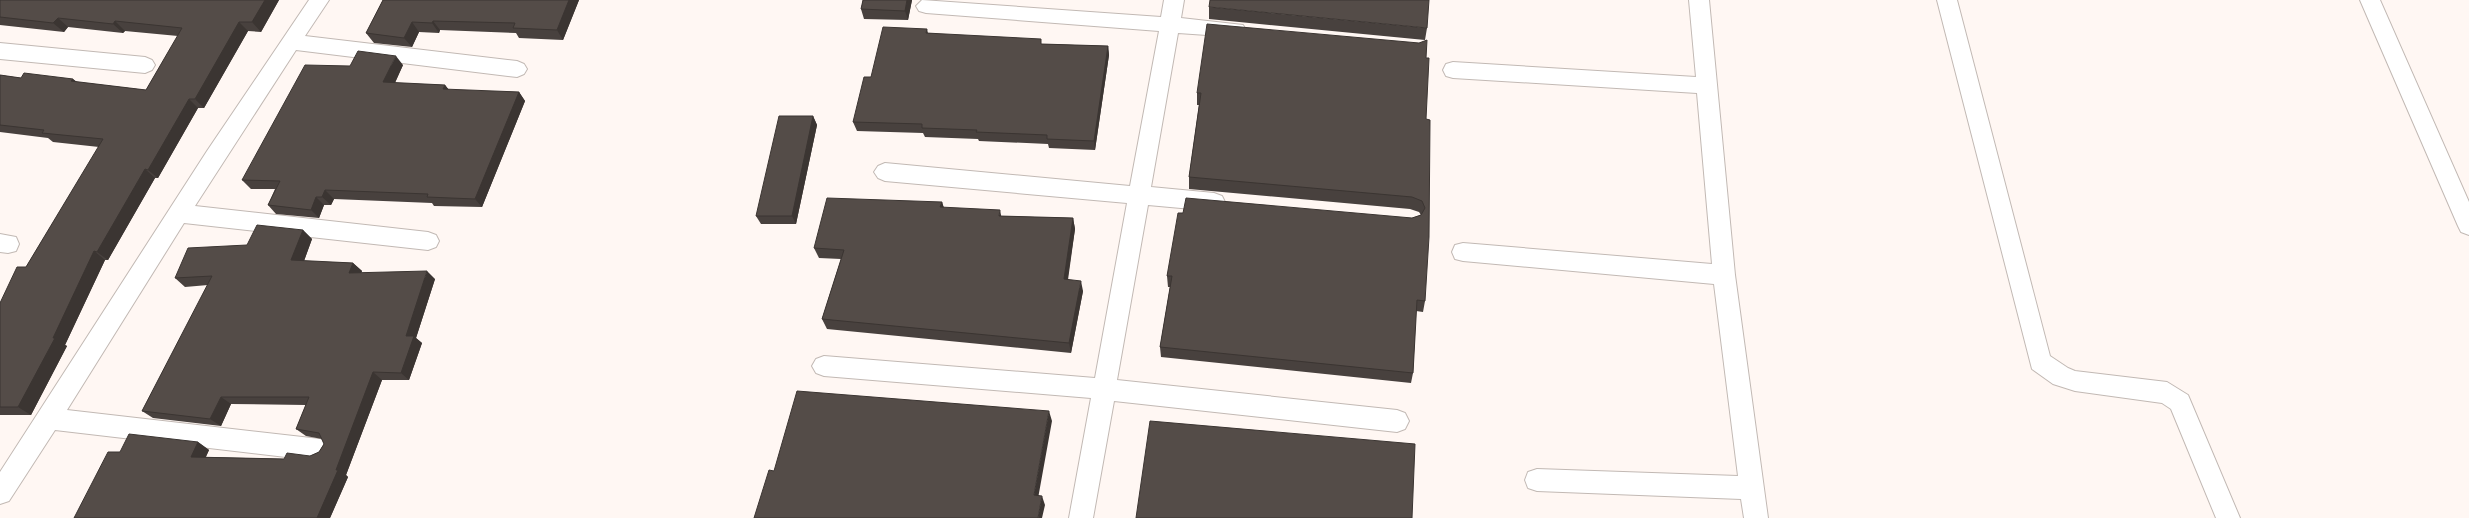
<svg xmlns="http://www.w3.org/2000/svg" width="2469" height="518" font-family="Ubuntu,sans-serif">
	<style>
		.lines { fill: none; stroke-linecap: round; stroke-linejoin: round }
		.minor-casing { stroke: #c2b9b4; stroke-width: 2 }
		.minor { fill: #fff; fill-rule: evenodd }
		.wall { fill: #48413e }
		.shaded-wall { fill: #3b3532 }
		.building { fill: #544c48; stroke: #3b3532 }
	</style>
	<rect width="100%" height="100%" fill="#fff7f3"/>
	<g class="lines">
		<defs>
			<path id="minor" d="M 309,0 L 329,0 L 305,36 L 517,61 L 524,64 L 527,69 L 524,74 L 517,77 L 296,50 L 195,206 L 428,232 L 436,235 L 439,241 L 436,247 L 428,250 L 184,223 L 67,410 L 320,439 L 328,442 L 332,450 L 328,458 L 320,461 L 55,430 L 9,501 L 0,504 L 0,472 L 207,151 Z
				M 922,0 L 1161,17 L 1164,0 L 1184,0 L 1181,18 L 1243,25 L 1246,30 L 1243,35 L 1236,37 L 1178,33 L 1151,187 L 1214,193 L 1222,196 L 1225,202 L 1222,208 L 1214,211 L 1148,205 L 1117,380 L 1397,410 L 1405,413 L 1409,421 L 1405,429 L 1397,432 L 1114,401 L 1093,518 L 1069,518 L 1091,398 L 824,376 L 816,373 L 812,366 L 816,359 L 824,356 L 1095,378 L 1127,203 L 885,181 L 878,178 L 874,172 L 878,166 L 885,163 L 1130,186 L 1159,31 L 926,13 L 919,11 L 916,6 Z
				M 1689,0 L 1709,0 L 1735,275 L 1768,518 L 1744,518 L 1741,499 L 1537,491 L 1528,488 L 1525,480 L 1528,472 L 1537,469 L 1738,476 L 1714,284 L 1463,261 L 1455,259 L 1452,252 L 1455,245 L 1463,243 L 1712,264 L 1697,93 L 1453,78 L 1446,76 L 1443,70 L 1446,64 L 1453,62 L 1696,77 Z
				M 1937,0 L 1957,0 L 2050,356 L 2068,368 L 2075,371 L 2167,382 L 2188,395 L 2240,518 L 2216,518 L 2171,409 L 2162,403 L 2075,391 L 2053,384 L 2032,369 Z
				M 2360,0 L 2380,0 L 2469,202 L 2469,235 L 2461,232 L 2458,226 Z
				M 0,43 L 145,57 L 152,60 L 155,65 L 152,70 L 145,73 L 0,59 Z
				M 0,234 L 16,237 L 19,244 L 16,251 L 8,253 L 0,252 Z"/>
		</defs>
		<!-- minor casing -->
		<use href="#minor" class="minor-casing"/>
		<!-- minor -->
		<use href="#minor" class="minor"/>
	</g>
	<!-- wall -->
	<path class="wall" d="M 0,0 L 279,0 L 261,32 L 248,31 L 204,108 L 198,108 L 158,178 L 155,178 L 108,260 L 105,260 L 65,345 L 67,346 L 31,415 L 0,415 L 0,303 L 26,267 L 99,147 L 53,142 L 48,138 L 0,132 L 0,75 L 21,78 L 73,79 L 77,82 L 146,90 L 178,36 L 125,31 L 123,33 L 68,27 L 64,32 L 0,25 Z
		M 383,0 L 579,0 L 563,40 L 519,38 L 516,33 L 440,30 L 439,33 L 419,32 L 412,47 L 374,43 L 366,33 Z
		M 863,0 L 912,0 L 908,20 L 864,19 L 861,9 Z
		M 1209,7 L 1427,28 L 1425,40 L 1209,19 Z
		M 927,29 L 928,33 L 1042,44 L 1108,46 L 1109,55 L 1095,150 L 1049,148 L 1048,144 L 979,141 L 978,139 L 925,137 L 923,133 L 857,131 L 853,122 L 871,77 Z
		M 1426,58 L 1426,119 L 1425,301 L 1423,312 L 1416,311 L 1413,373 L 1411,383 L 1161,357 L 1160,347 L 1170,287 L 1168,287 L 1167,276 L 1183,213 L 1412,218 L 1421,215 L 1419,212 L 1410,209 L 1189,189 L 1189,177 L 1199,105 L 1197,105 L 1197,93 Z
		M 403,65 L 395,83 L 445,85 L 449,90 L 519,92 L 525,101 L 482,207 L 434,206 L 432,203 L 334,199 L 331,205 L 324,205 L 319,218 L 276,214 L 268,205 L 275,189 L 251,189 L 242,180 L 350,66 Z
		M 813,116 L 817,125 L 796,224 L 761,224 L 756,216 Z
		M 942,202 L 944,208 L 1001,216 L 1073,218 L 1075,229 L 1068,280 L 1083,291 L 1071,353 L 827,329 L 822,319 L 841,259 L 819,258 L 814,248 Z
		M 303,230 L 312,239 L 304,261 L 353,263 L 362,271 L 361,273 L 435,279 L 416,338 L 422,343 L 409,380 L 382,380 L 346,475 L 348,477 L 330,518 L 74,518 L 120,452 L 198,442 L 209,450 L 206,457 L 284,459 L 310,456 L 319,452 L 324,444 L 322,439 L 306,436 L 296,429 L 306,405 L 231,404 L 221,426 L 153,418 L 142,411 L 208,285 L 185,287 L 175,278 L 247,245 Z"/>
	<!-- shaded-wall -->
	<path class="shaded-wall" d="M 265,0 L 279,0 L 261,32 L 252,22 Z
		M 569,0 L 579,0 L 563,40 L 557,30 Z
		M 907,0 L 912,0 L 908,20 L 905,11 Z
		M 58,18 L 68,27 L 64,32 L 53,23 Z
		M 115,21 L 125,31 L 123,33 L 113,24 Z
		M 433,21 L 440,30 L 439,33 L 432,23 Z
		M 239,22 L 248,31 L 204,108 L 195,99 Z
		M 412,22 L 419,32 L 412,47 L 404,38 Z
		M 1108,46 L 1109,55 L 1095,150 L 1094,141 Z
		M 396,56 L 403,65 L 391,91 L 383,82 Z
		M 73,79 L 83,88 L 71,81 Z
		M 445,85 L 452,94 L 443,89 Z
		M 519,92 L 525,101 L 482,207 L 475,199 Z
		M 189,99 L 198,108 L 158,178 L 148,170 Z
		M 813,116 L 817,125 L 796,224 L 792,216 Z
		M 145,169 L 155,178 L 108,260 L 97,252 Z
		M 325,190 L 334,199 L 331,205 L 322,197 Z
		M 316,197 L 324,205 L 319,218 L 311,210 Z
		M 942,202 L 945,212 L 940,207 Z
		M 1000,210 L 1002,220 L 999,216 Z
		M 1073,218 L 1075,229 L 1066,289 L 1064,279 Z
		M 303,230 L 312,239 L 301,269 L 291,260 Z
		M 94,251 L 105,260 L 65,345 L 67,346 L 31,415 L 18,407 L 53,338 Z
		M 353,263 L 362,271 L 357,282 L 349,273 Z
		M 427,271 L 435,279 L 416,338 L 422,343 L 409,380 L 401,373 L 406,336 Z
		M 1081,281 L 1083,291 L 1071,353 L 1069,343 Z
		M 373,372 L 382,380 L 346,475 L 348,477 L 330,518 L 317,518 Z
		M 221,397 L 231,404 L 221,426 L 210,419 Z
		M 1049,411 L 1052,421 L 1037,504 L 1034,495 Z
		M 198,442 L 209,450 L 202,464 L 191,457 Z
		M 1042,496 L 1045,505 L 1042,518 L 1038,518 Z"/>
	<!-- building -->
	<path class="building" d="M 0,0 L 265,0 L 252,22 L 239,22 L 195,99 L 189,99 L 148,170 L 145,169 L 97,252 L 94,251 L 53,338 L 55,338 L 18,407 L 0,407 L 0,303 L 17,267 L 26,267 L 103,139 L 42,133 L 44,130 L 0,125 L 0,75 L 21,78 L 24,73 L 73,79 L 71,81 L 146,90 L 182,28 L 115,21 L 113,24 L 58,18 L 53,23 L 0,17 Z
		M 383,0 L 569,0 L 557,30 L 513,28 L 515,23 L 433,21 L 432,23 L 412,22 L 404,38 L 366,33 Z
		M 863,0 L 907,0 L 905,11 L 861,9 Z
		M 1210,0 L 1429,0 L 1427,28 L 1209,7 Z
		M 1207,24 L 1419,43 L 1427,40 L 1426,58 L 1429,58 L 1426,119 L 1430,120 L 1429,237 L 1425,301 L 1417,300 L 1413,373 L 1160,347 L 1172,276 L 1167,276 L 1178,213 L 1183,213 L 1186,198 L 1412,218 L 1421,215 L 1425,208 L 1422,201 L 1412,197 L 1189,177 L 1201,93 L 1197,93 Z
		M 883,27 L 927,29 L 926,33 L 1041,39 L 1041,44 L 1108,46 L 1094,141 L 1047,139 L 1047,135 L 976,132 L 977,130 L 922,128 L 922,124 L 853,122 L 864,77 L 871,77 Z
		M 358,51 L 396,56 L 383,82 L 445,85 L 443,89 L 519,92 L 475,199 L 427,197 L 428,194 L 325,190 L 322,197 L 316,197 L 311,210 L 268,205 L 280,181 L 242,180 L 305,65 L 350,66 Z
		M 779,116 L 813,116 L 792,216 L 756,216 Z
		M 827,198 L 942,202 L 940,207 L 1000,210 L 999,216 L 1073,218 L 1064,279 L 1081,281 L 1069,343 L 822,319 L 844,250 L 814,248 Z
		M 257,225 L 303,230 L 291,260 L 353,263 L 349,273 L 427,271 L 406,336 L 414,336 L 401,373 L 373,372 L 336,470 L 338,470 L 317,518 L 74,518 L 108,452 L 120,452 L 129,434 L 198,442 L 191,457 L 284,459 L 287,453 L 310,456 L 319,452 L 324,444 L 319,433 L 296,429 L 309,397 L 221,397 L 210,419 L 142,411 L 212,276 L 175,278 L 188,248 L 247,245 Z
		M 797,391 L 1049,411 L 1034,495 L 1042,496 L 1038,518 L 754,518 L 769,470 L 774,471 Z
		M 1150,421 L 1415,444 L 1412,518 L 1136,518 Z"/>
</svg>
